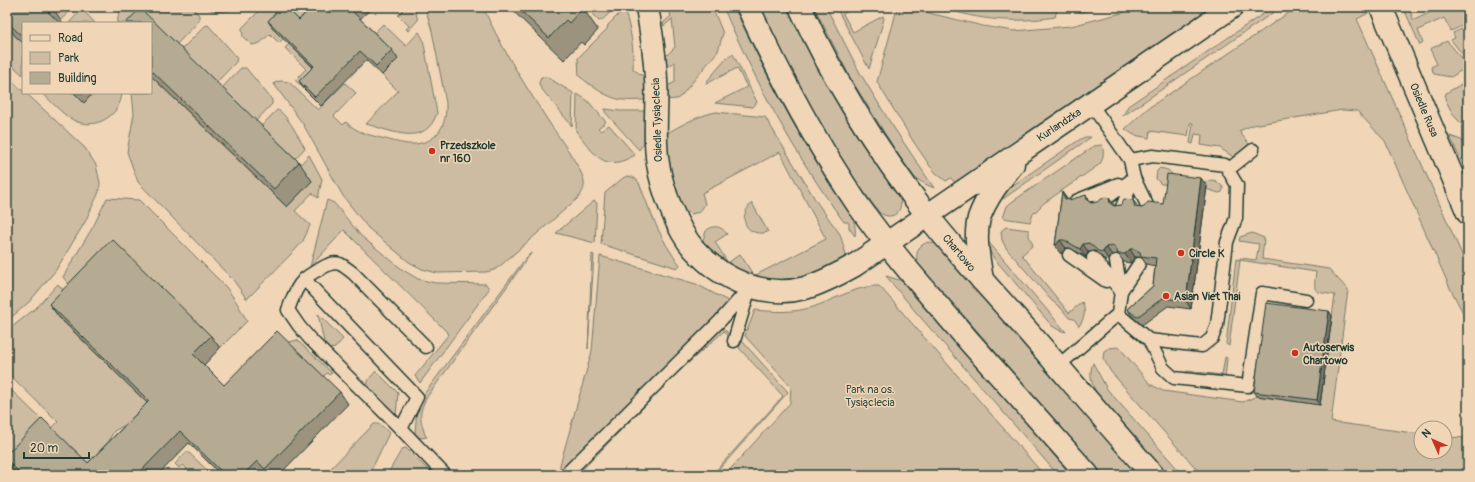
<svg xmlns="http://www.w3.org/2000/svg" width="1475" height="482" font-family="Pangolin,sans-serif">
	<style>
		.green { fill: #cebca2; stroke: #767c6b }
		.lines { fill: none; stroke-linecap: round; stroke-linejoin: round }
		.service-casing { stroke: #1f3d34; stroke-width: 15 }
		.minor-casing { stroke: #1f3d34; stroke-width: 25 }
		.tertiary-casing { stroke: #1f3d34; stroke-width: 25 }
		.service { stroke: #f0d5b7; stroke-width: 12 }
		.minor { stroke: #f0d5b7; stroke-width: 22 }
		.tertiary { stroke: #f0d5b7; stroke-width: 22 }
		.wall { fill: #9c937e; stroke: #1f3d34 }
		.shaded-wall { fill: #7f7867; stroke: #1f3d34 }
		.building { fill: #b5ab93; stroke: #1f3d34 }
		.poi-dot { fill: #c8321e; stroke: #f0d5b7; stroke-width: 1.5 }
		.labels { text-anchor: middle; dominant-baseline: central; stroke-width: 3; stroke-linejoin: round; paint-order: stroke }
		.street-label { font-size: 11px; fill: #1f3d34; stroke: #f0d5b7 }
		.poi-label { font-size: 11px; font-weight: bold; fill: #1f3d34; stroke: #f0d5b7; text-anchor: start }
		.park-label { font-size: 11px; fill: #304a3f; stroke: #f0d5b7 }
	</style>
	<rect width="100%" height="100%" fill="#f0d5b7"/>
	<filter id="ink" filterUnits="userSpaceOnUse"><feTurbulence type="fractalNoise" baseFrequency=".025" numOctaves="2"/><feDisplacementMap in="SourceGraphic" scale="8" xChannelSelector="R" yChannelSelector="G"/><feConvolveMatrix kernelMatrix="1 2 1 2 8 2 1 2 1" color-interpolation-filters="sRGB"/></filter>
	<g filter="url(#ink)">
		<!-- green -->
		<path class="green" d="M 45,7 L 73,7 L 58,23 Z
			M 120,7 L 191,7 L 199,15 L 199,21 L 174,47 L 151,23 L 117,23 Z
			M 205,7 L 238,7 C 226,12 217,14 205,7 Z
			M 263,7 L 326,7 L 305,29 L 274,29 L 283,39 L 279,43 L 270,34 L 260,43 L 252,45 L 243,37 L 242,28 Z
			M 401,7 L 414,7 L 418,20 L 408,31 L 406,29 L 409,26 L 398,15 L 403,10 Z
			M 425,7 L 483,7 C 500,45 522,81 545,116 C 554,131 581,166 584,181 C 585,188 582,193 578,198 L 500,266 L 494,270 L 486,272 L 437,273 L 422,269 L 409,262 L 368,228 L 343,196 L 303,124 L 274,84 L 276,82 L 281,81 L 289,82 L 318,110 L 345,83 L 356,93 L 334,116 L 343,125 L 346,122 C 357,133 370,135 385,139 C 394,141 405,145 415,144 C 438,142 447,125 446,103 L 432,31 Z
			M 585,7 L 616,7 L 602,20 L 599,21 Z
			M 667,7 L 712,7 L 723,33 L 718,51 L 681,96 L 677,99 L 665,100 L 666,87 L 675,82 L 675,62 L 666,68 L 666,56 L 675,47 L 672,19 L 664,26 L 663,23 L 671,16 Z
			M 723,7 L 734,7 C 762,67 793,127 830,183 C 840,199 858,215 855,236 L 849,228 L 849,224 L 848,222 L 844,222 C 795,155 756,83 723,7 Z
			M 759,7 L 788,7 C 807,49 829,91 854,131 C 868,154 887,176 900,199 C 904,214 889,221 879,212 L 858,184 L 819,122 L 799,88 Z
			M 814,7 L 826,7 L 860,73 L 888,119 L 934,188 L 927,185 L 915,178 L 897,153 L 851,79 Z
			M 836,7 L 855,7 L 843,14 L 853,32 L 883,16 L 884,19 L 869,69 Z
			M 942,7 L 1053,7 L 1057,10 L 1055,17 C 1017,23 978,21 942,7 Z
			M 1068,7 L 1104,7 L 1081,12 Z
			M 1135,7 L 1211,7 L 955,183 L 951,178 L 946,181 L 936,173 L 930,166 L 913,141 L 877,82 L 897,9 L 908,8 L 983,26 L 1014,31 L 1071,26 L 1122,13 Z
			M 1273,7 L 1281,7 L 1123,116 L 1128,106 Z
			M 1297,7 L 1370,7 L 1372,11 L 1357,19 L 1468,268 L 1468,322 L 1450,288 L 1385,141 L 1357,111 L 1342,110 L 1253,125 L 1239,131 L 1249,144 L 1233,157 L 1220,148 L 1201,145 L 1202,135 L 1195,134 L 1193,144 L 1190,143 L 1193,123 L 1190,123 L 1188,136 L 1150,131 L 1149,138 L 1134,135 L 1125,129 L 1147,109 Z
			M 1406,7 L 1408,7 L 1414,20 L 1442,7 L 1468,7 L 1468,23 L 1451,31 L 1444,18 L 1418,30 L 1423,43 L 1420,45 L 1404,9 Z
			M 82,9 L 95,23 L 69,23 Z
			M 624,9 C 631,29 634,48 633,69 L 647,79 L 645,100 C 638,100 630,101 623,100 C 606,98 592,86 579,76 L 578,58 L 607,29 L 608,25 Z
			M 7,17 L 16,36 L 23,43 L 23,75 L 7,61 Z
			M 383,24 L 406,46 L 419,32 L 423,39 L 437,113 C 425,148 393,131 366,124 L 398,91 L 382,75 L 398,59 L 373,34 Z
			M 208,25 L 237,57 L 236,62 L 213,86 L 179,52 L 205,26 Z
			M 1468,26 L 1468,61 L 1451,40 L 1455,38 L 1453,33 Z
			M 1447,41 L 1462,58 L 1467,67 L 1451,77 L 1434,74 L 1431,67 L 1437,64 L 1430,49 Z
			M 289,44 L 320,75 L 305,90 L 295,80 L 306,69 L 285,48 Z
			M 733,54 L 757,102 L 753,107 L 715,103 L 747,87 L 737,68 L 706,84 L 707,81 L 727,58 Z
			M 241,68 L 246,68 L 272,100 L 272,104 L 253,124 L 219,91 Z
			M 7,76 L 23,91 L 23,93 L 26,93 L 85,148 L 96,165 L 100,183 L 99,192 L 85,222 L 56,270 L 29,302 L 7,321 Z
			M 151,76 L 287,207 L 312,181 L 298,167 L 309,155 L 322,179 L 318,198 L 312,193 L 295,211 L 310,225 L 303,241 L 296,249 L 248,298 L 246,298 L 234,281 L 138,182 L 127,152 L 134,114 L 132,93 L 151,93 Z
			M 541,77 L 547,77 L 573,93 L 572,126 L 540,87 L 539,83 Z
			M 1465,82 L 1468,82 L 1468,130 L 1454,116 L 1445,99 L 1446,93 Z
			M 42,93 L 74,93 L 84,103 L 93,93 L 122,93 C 120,117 94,131 73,120 C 63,115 51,101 42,93 Z
			M 577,94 L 587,100 L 606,122 L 598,128 L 601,131 L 609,125 L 635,155 C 603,174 595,154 576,131 Z
			M 605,109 L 620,111 L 645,111 L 644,143 L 639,150 L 605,112 Z
			M 277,110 C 286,112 300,140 305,148 L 292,162 L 258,129 Z
			M 716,112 L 765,117 L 818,204 L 840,234 L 846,255 L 841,260 L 819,273 L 791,281 L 764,281 L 727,265 L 704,244 L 703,240 L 706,231 C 714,224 721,226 727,234 L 715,242 L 728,263 L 740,254 L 754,276 L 826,239 L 780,152 L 702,193 L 705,204 L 700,212 L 691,214 L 683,210 L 669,176 L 664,135 C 681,125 697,116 716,112 Z
			M 1450,136 L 1461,140 L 1468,147 L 1468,177 Z
			M 1085,137 L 1091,137 L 1003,199 L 1000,194 L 1079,140 Z
			M 1102,145 C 1104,152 1104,157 1100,164 L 1044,203 L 1033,214 L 1030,222 L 1003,218 L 1007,206 L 1013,201 L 1094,146 Z
			M 1160,168 L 1168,170 L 1179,181 L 1201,183 L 1212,180 L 1216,181 L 1223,187 L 1223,190 L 1222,192 L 1219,193 L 1206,189 L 1206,186 L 1161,184 L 1156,179 L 1157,171 Z
			M 627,176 C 633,177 636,178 639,183 C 651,213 660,240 680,265 L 677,268 L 601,244 L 605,193 L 623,178 Z
			M 107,198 L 139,200 L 226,287 L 237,303 L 247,321 L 220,348 L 78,296 L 63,277 L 94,225 Z
			M 327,200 L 334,203 L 361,236 L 403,270 L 418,279 L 435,283 L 486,284 L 489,289 L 420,383 L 415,376 L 449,334 L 344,230 L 310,267 Z
			M 594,201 L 597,203 L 595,243 L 556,233 Z
			M 752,203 L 768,232 C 747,238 736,218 752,203 Z
			M 1006,227 L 1029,230 L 1029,236 L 1033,245 L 1022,255 L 1069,313 L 1082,302 C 1086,311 1085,318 1079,326 L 1074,319 L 1069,318 L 1061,308 L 1052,301 L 1006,248 L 1002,240 L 1001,231 Z
			M 1252,233 L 1264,238 L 1262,259 L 1329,269 L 1348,290 L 1331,422 L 1421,434 L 1421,452 L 1445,452 L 1445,437 L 1468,438 L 1468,475 L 1202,475 L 1111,372 L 1103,358 L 1104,351 L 1109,348 L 1119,347 L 1150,384 L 1163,391 L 1243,402 L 1257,396 L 1320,405 L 1335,295 C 1314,291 1313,295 1316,272 L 1240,260 L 1229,346 L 1226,344 L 1236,259 L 1240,260 L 1240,258 L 1256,260 L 1259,244 L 1239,241 L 1240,237 Z
			M 985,238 L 1066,332 L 1059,330 L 1052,326 L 993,257 L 988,248 Z
			M 928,242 L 936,244 L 1137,475 L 1103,475 L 917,262 C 916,250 918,246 928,242 Z
			M 532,252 L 427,397 C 418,414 420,417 425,435 L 427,437 L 420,438 L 415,433 L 417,408 L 419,401 L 525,259 Z
			M 592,254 L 594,255 L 588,349 Z
			M 600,256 L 696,284 L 730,302 L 560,471 L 560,465 L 592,351 Z
			M 886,276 L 899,280 L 906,284 L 1071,475 L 1058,475 L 915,311 Z
			M 58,284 L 73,301 L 58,317 L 158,413 L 132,425 L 123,426 L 114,431 L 110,438 L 109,446 L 94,473 L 50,430 L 58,422 L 7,372 L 7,331 L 36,308 Z
			M 874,286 L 879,286 L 882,289 L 1044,475 L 725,475 L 790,403 L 791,387 L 745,336 L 755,310 C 774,312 794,313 813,307 C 834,300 852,288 874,286 Z
			M 318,314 L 343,339 L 335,348 L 330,349 L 325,347 Z
			M 721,329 L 724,329 L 731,336 L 730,338 L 724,331 L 675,375 L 577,475 L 573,475 Z
			M 297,340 L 332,373 L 329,375 L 327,373 L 322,378 L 286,343 Z
			M 742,341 L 788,392 L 714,475 L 712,475 L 783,396 L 739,348 Z
			M 1225,357 L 1227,358 L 1225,379 L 1186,374 L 1185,373 L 1187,371 L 1222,375 Z
			M 1093,363 L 1107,389 L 1183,475 L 1168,475 L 1096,392 C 1091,382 1089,374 1093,363 Z
			M 376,371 L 398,393 L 396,415 L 368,388 C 366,380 371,377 376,371 Z
			M 7,386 L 41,419 L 18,475 L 7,475 Z
			M 374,424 C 381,423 385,429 389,433 L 369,475 L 330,475 L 330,470 L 333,466 Z
			M 406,448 L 433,475 L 387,475 L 402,449 Z
			M 187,451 L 212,475 L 196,475 L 192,471 L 188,475 L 185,472 L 187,469 L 183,465 L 179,468 L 175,464 Z"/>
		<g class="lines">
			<defs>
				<path id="service" d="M 1091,104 L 1130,160 L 1134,178 L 1122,207
					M 1130,160 L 1153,156 L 1225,165 L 1237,185 L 1236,218 L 1227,242 L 1217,325 L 1212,338 L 1202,346 L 1149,340
					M 1228,170 L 1253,150
					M 1076,201 L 1118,184
					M 1099,204 L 1134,178 L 1147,205 L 1146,209
					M 1069,255 L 1106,281
					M 1093,258 L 1121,291 L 1139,264
					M 304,279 L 417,397 L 401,429
					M 1118,314 L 1149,340 L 1163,368 L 1174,378 L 1248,386 L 1262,293 L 1306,300
					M 426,347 L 353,273 C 349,270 344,266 340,264 C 334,262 327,265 322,268 C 300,278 296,288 288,310 L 299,326 L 310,339 L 401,429 L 445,475
					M 1058,366 L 1118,314 L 1121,291 L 1116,261
					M 565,475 L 720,321 L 750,287 L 734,341"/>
				<path id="minor" d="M 647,7 C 651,30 655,55 656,79 C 658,107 653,136 658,164 C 662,189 677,230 694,249 C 722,280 764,299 805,288 C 822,283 839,274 855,265 L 1232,7
					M 1381,7 L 1468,213
					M 982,280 C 979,261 974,237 979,218 C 986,198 1000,180 1013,164"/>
				<path id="tertiary" d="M 748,7 C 780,76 815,142 858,205 C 892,253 931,297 969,341 C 1009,386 1048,430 1088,475
					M 800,7 C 834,81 878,151 927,215 C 960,257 997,296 1032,336 C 1072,382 1112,429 1153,475"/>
			</defs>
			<!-- service casing -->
			<use href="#service" class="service-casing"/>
			<!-- minor casing -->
			<use href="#minor" class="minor-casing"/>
			<!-- tertiary casing -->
			<use href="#tertiary" class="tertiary-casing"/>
			<!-- service -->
			<use href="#service" class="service"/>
			<!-- minor -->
			<use href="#minor" class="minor"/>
			<!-- tertiary -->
			<use href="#tertiary" class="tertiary"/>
		</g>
		<!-- wall -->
		<path class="wall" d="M 7,7 L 52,7 L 63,23 L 23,23 L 23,43 L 15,36 L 7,24 Z
			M 311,7 L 373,7 L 360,19 L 392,50 L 398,59 L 382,75 L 366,60 L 321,106 L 305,90 L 299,81 L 313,67 L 274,30 L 268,21 L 299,20 Z
			M 509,7 L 582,7 L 598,30 L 584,45 L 581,42 L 564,60 Z
			M 151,23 L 299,162 L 312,181 L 287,207 L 151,76 Z
			M 74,93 L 93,93 L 84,103 Z
			M 1207,186 L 1191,309 L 1168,306 L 1142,325 L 1133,317 L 1127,309 L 1153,286 L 1155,266 L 1146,264 L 1142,258 L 1140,257 L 1135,257 L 1131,263 L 1124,262 L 1118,254 L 1112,255 L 1109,260 L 1104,259 L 1095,251 L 1088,252 L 1086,257 L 1070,248 L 1066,248 L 1061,254 L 1055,246 L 1062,192 L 1068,200 L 1069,200 L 1115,206 L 1121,205 L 1133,200 L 1138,207 L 1142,208 L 1163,204 Z
			M 49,304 L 211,336 L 220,348 L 204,365 L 224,385 L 340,392 L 348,404 L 279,475 L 267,475 L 266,474 L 264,475 L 221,475 L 189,443 L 158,475 L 18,475 L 12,469 L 7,462 L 7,454 L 88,463 L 147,403 L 58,316 Z
			M 1329,311 L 1332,316 L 1320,405 L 1257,396 L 1254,392 Z"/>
		<!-- shaded-wall -->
		<path class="shaded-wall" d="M 1201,178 L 1207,186 L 1191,309 L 1186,301 Z
			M 1086,195 L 1092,203 L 1093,208 L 1087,200 Z
			M 1109,198 L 1115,206 L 1116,211 L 1110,203 Z
			M 1060,240 L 1066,248 L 1061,254 L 1055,246 Z
			M 1083,244 L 1088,252 L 1086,257 L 1080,249 Z
			M 1106,247 L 1112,255 L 1109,260 L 1103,252 Z
			M 1130,249 L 1135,257 L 1131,263 L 1125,254 Z
			M 1329,311 L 1332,316 L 1320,405 L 1317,400 Z"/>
		<!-- building -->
		<path class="building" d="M 7,7 L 52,7 L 52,8 L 48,12 L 60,23 L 23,23 L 23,37 L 7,22 L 7,12 L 8,11 L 7,11 Z
			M 281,7 L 286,7 L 299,20 L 311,7 L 358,7 L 353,12 L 392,50 L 376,66 L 360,51 L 315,97 L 299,81 L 314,66 L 268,21 Z
			M 517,7 L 582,7 L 583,8 L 569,23 L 566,20 L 549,38 Z
			M 140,8 L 299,162 L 274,189 L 151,70 L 151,23 L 126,23 Z
			M 1167,174 L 1201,178 L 1186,301 L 1163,298 L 1137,317 L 1127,309 L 1153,286 L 1156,258 L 1141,256 L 1140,252 L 1134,249 L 1130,249 L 1125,254 L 1118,254 L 1116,248 L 1113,246 L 1106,247 L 1103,252 L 1098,251 L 1089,243 L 1083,244 L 1080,249 L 1064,240 L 1060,240 L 1055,246 L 1062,192 L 1065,199 L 1069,200 L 1086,195 L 1087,200 L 1091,203 L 1097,202 L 1105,197 L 1109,198 L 1110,203 L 1114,206 L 1121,205 L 1124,199 L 1133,200 L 1135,207 L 1142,208 L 1145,206 L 1148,202 L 1163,204 Z
			M 112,239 L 211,336 L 193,354 L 224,385 L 277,331 L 340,392 L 265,469 L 257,461 L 243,475 L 225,475 L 180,431 L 142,470 L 146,475 L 22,475 L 7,460 L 7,454 L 42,418 L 88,463 L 149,401 L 49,304 Z
			M 1266,303 L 1329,311 L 1317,400 L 1254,392 Z"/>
	</g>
	<!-- markers -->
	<g class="poi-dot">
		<circle cx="432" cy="151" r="4"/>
		<circle cx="1181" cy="253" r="4"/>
		<circle cx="1166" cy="296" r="4"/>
		<circle cx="1295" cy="353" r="4"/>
	</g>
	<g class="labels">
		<!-- street labels -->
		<g class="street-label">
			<text transform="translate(1424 110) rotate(67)">Osiedle Rusa</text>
			<text transform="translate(657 120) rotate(-92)">Osiedle Tysiąclecia</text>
			<text transform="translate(1059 125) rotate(-34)">Kurlandzka</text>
			<text transform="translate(959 253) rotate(50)">Chartowo</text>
		</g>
		<!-- poi labels -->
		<g class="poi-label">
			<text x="440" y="145">Przedszkole<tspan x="440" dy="13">nr 160</tspan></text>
			<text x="1189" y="253">Circle K</text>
			<text x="1174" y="296">Asian Viet Thai</text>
			<text x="1303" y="347">Autoserwis<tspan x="1303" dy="13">Chartowo</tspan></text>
		</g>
		<!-- park labels -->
		<g class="park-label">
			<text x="870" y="389">Park na os.<tspan x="870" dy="13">Tysiąclecia</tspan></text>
		</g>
	</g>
	<!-- margin -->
	<rect width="1475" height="482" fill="none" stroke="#f0d5b7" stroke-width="24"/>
	<rect x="12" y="12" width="1451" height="458" fill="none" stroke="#1f3d34" stroke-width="1.5" filter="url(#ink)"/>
	<!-- legend -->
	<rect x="22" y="22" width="130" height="72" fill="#f0d5b7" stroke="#9c9883"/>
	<rect x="30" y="35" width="20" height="6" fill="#f0d5b7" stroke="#9c9883"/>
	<text x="58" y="42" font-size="12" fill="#1f3d34">Road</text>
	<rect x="30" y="52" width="20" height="12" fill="#cebca2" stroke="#9c9883"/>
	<text x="58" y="62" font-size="12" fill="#1f3d34">Park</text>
	<rect x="30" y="72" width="20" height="12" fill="#b5ab93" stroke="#9c9883"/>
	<text x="58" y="82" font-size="12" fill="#1f3d34">Building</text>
	<!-- north arrow -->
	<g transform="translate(1433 440) rotate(315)"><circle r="19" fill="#f0d5b7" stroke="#9c9883"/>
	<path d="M0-3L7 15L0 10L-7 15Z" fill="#c8321e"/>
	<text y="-6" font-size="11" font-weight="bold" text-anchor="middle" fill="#1f3d34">N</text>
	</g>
	<!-- scale -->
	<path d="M24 452v6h65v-6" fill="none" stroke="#1f3d34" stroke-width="2"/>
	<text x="30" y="452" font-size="12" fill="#1f3d34" stroke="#f0d5b7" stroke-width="3" paint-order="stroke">20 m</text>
</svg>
